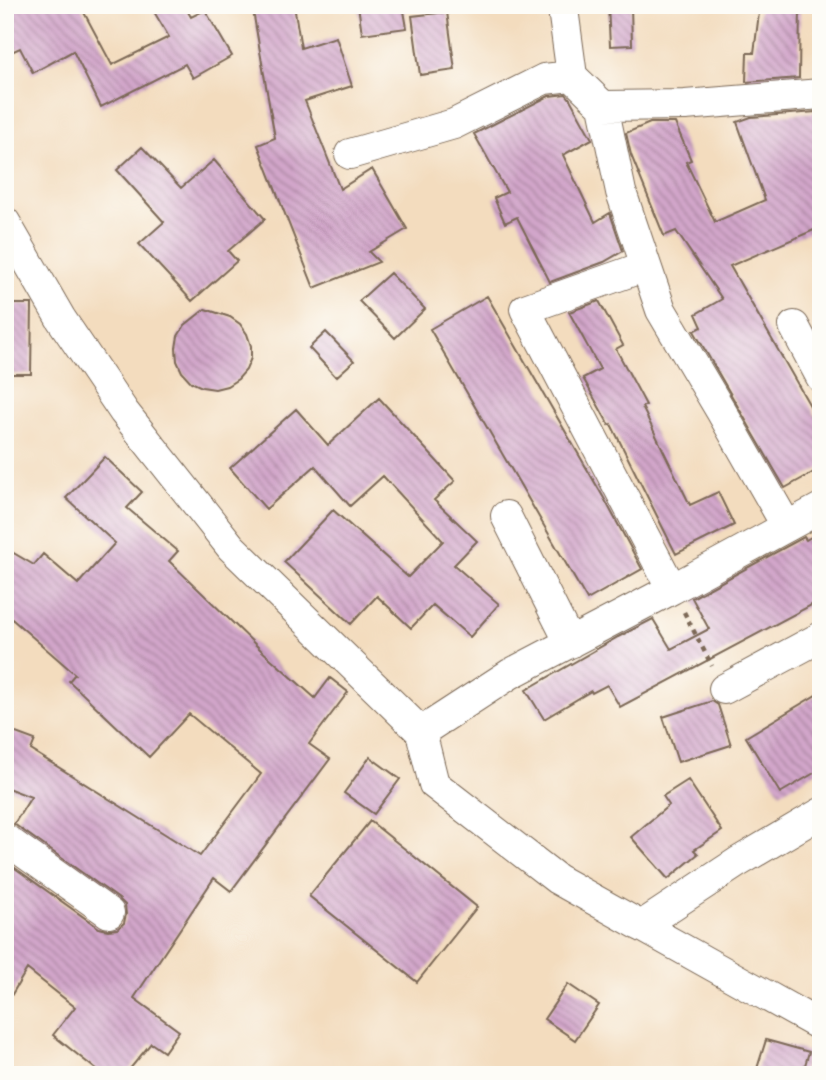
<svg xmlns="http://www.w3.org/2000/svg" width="826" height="1080" font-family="'Libre Caslon Text',serif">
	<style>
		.building { fill: url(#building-back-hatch) }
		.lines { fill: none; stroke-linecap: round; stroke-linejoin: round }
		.minor-casing { stroke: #7b6856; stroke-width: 32 }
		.path { stroke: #7b6856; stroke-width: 4.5; stroke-dasharray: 5 5; stroke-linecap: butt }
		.minor { stroke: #fff; stroke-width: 30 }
	</style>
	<defs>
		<pattern id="building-back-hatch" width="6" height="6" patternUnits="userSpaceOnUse" patternTransform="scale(1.75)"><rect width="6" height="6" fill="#d2a6ca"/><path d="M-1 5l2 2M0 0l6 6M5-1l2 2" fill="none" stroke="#ac87a3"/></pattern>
	</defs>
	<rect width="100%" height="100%" fill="#fdfcf7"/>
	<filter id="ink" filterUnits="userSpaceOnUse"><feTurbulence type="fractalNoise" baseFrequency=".0143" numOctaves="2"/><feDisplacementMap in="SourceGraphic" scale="14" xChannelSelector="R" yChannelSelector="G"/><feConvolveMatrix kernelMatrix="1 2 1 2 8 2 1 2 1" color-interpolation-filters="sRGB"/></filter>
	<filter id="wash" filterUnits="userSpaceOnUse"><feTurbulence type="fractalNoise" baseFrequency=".00686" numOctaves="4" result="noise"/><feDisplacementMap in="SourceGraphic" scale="28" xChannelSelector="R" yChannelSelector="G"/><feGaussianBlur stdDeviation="1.57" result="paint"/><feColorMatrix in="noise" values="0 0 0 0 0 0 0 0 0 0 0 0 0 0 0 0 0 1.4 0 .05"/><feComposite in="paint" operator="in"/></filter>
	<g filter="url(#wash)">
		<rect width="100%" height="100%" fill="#f3dcbe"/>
		<g id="blocks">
			<!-- building -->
			<path class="building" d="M 5,5 L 80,5 L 112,65 L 169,37 L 150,5 L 184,5 L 191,17 L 205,10 L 232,56 L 193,78 L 185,64 L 101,107 L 73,51 L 33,73 L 20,48 L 5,55 Z
				M 252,5 L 294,5 L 301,48 L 336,37 L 352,86 L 305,101 L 340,189 L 372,169 L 407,229 L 369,252 L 379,262 L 314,288 L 258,145 L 275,138 Z
				M 358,5 L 403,5 L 407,28 L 362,34 Z
				M 608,5 L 631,5 L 632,45 L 610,46 Z
				M 760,5 L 800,5 L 799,78 L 746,82 L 747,53 L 754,53 Z
				M 447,12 L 455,70 L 420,75 L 412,16 Z
				M 566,94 L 570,99 L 592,139 L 563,155 L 595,222 L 610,213 L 623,251 L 604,262 L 550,282 L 517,217 L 505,223 L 494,198 L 507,192 L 474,134 L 549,96 Z
				M 816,112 L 821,123 L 821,227 L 730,266 L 821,425 L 821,468 L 785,488 L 694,331 L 702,327 L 696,314 L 722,299 L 676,231 L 664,236 L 631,155 L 626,133 L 650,123 L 675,123 L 691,160 L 686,162 L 715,222 L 765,200 L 737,122 L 751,117 Z
				M 142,147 L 181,188 L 214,160 L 265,219 L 228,251 L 237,261 L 192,301 L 139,244 L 164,222 L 117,170 Z
				M 390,273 L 425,309 L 395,338 L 359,301 Z
				M 487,296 L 605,500 L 642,569 L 587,600 L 430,329 Z
				M 599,301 L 623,345 L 616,349 L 646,405 L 642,407 L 690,505 L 718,492 L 734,525 L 676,554 L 611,424 L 609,425 L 583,378 L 600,369 L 569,312 Z
				M 5,304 L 32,304 L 31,374 L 5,374 Z
				M 205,309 L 230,317 L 240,324 L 247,334 L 251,346 L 251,358 L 246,370 L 238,379 L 227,386 L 215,389 L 202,387 L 191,382 L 182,372 L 177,361 L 176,348 L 178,336 L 185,325 Z
				M 326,332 L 354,361 L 336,377 L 309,348 Z
				M 379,398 L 455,481 L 434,500 L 477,541 L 454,565 L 499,604 L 470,637 L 433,605 L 411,628 L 377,596 L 351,624 L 284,562 L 333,510 L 408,577 L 443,541 L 383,476 L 350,506 L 315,466 L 266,509 L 230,468 L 296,409 L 328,445 Z
				M 105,457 L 142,492 L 127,508 L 178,551 L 169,561 L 261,650 L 315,698 L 330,678 L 348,692 L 309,744 L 330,759 L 231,891 L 214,878 L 134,998 L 179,1031 L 164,1052 L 151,1043 L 125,1075 L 103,1075 L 53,1035 L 75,1007 L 27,969 L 5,1006 L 5,861 L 99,928 L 108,930 L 117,929 L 124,923 L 126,914 L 125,905 L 119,899 L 14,824 L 31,797 L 5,787 L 5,729 L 35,740 L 31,750 L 200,856 L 261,774 L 189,714 L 149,757 L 69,681 L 75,674 L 5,613 L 5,548 L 34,565 L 43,554 L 78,584 L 115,543 L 66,498 Z
				M 821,531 L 821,600 L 620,707 L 607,685 L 592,693 L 591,691 L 544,719 L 526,690 L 618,637 L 653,619 L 671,649 L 709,629 L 692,598 L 804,537 L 806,540 Z
				M 821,692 L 821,769 L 780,793 L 746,737 Z
				M 712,701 L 718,705 L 731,745 L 678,762 L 663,717 Z
				M 370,757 L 400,779 L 374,814 L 344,793 Z
				M 688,780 L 722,831 L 694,850 L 698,854 L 668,879 L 631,837 L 669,805 L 663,796 Z
				M 370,821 L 477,907 L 417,982 L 309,896 Z
				M 568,984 L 599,1005 L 575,1040 L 544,1019 Z
				M 766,1040 L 809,1052 L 802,1075 L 755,1075 Z"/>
		</g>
	</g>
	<g filter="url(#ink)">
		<use href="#blocks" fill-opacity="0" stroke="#7b6856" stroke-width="2"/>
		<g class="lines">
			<defs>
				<path id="minor" d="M 565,5 L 563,9 L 572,76 L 603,106 L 685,105 L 821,94
					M 603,106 L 621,192 L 661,310 L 721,411 L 786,525
					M 350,154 L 454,124 L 544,79 L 572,76
					M 5,222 L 61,319 L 124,412 L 231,547 L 421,732 L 434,784 L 557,879 L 821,1026
					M 794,326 L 821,377
					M 506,516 L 570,643
					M 672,589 L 821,508
					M 724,689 L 821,637
					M 421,732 L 510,674 L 672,589 L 525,309 L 646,266
					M 5,839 L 109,913
					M 641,926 L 738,862 L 821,813"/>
			</defs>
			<!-- minor casing -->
			<use href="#minor" class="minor-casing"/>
			<!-- path -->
			<path class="path" d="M 684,612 L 712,666"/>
			<!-- minor -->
			<use href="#minor" class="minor"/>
		</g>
	</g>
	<!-- margin -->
	<rect width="826" height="1080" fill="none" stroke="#fdfcf7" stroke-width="28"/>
</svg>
